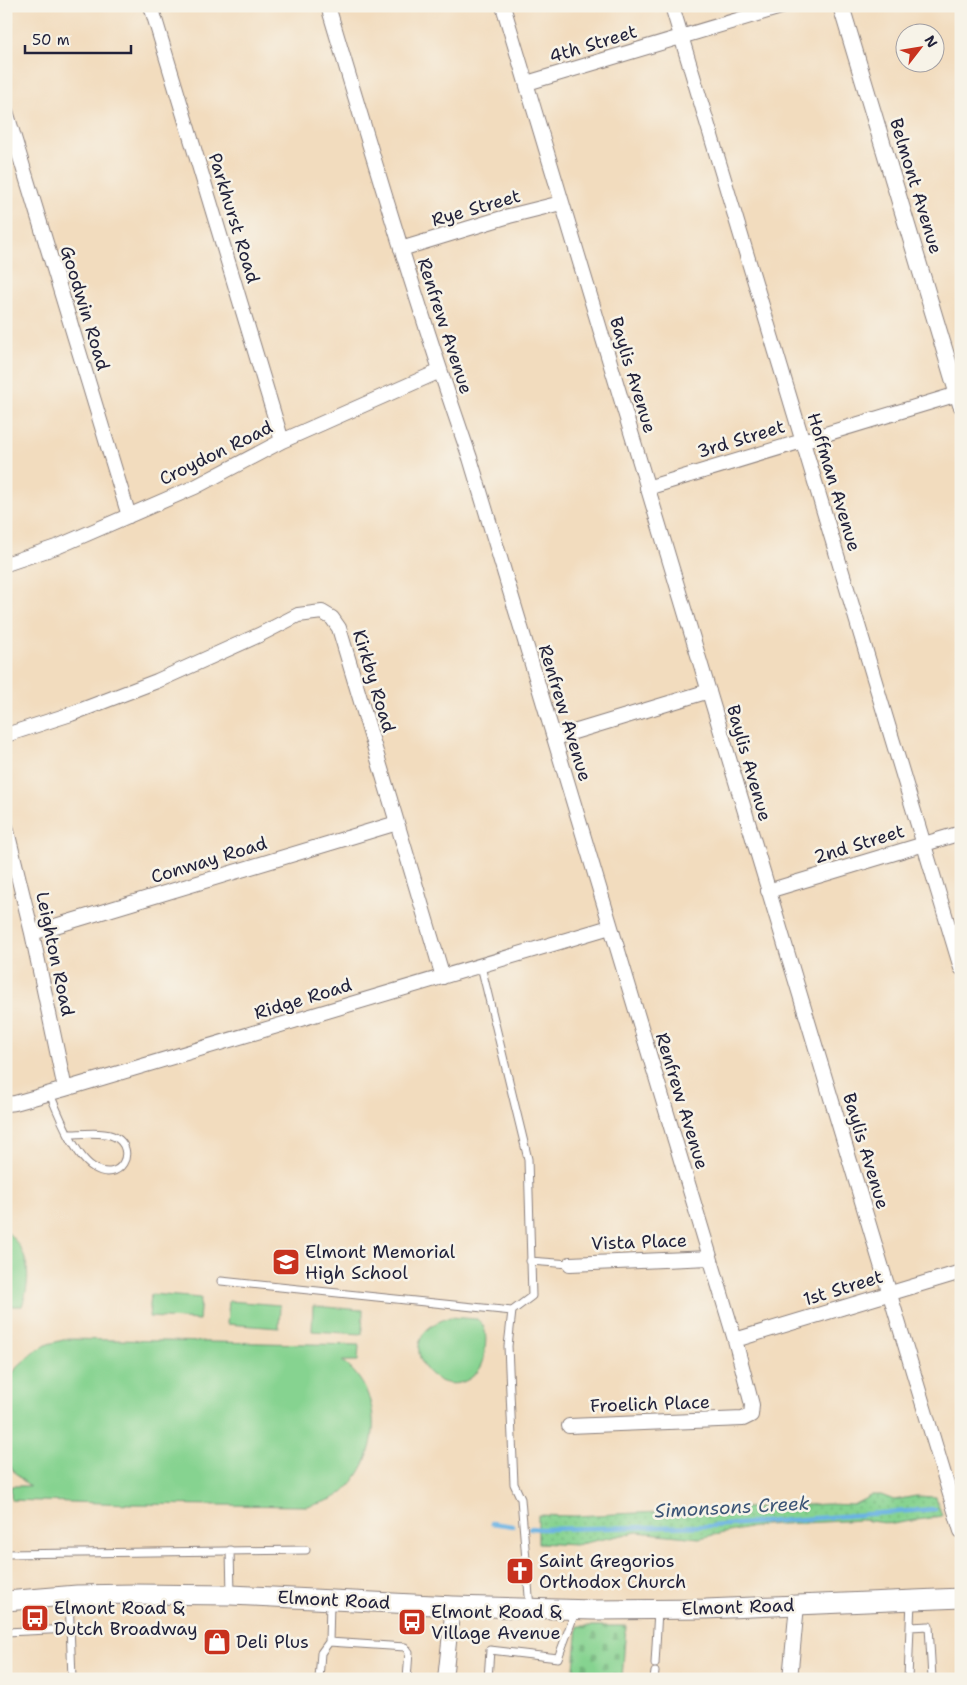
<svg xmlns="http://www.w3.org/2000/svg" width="967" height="1685" font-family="'Shantell Sans',sans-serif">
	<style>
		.grass { fill: url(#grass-dots); stroke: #547a66 }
		.cemetery { fill: url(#cemetery-stones); stroke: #547a66 }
		.garden { fill: #86d390; stroke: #547a66 }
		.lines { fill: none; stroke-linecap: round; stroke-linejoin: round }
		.stream { stroke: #6bb3e3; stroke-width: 4.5 }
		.service-casing { stroke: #8a7f7c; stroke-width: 9 }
		.minor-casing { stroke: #8a7f7c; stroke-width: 16 }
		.tertiary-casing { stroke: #8a7f7c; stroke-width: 18 }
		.secondary-casing { stroke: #8a7f7c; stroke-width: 21 }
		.service { stroke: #fff; stroke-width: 7 }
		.minor { stroke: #fff; stroke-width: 14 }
		.tertiary { stroke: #fff; stroke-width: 16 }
		.secondary { stroke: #fff; stroke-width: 19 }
		.labels { text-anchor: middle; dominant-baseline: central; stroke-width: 5; stroke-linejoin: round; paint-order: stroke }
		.street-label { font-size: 18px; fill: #22223b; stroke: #f7f3e8 }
		.poi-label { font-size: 18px; fill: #22223b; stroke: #f7f3e8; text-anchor: start }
		.water-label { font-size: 19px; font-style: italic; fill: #3c5576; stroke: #f7f3e8 }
	</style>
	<defs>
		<pattern id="grass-dots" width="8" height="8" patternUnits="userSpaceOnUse" patternTransform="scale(1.25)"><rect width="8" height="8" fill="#86d390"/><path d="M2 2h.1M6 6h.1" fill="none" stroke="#73b57d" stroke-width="1.8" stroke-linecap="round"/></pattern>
		<pattern id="cemetery-stones" width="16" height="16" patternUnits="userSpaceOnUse" patternTransform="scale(1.25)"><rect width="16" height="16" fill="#86d390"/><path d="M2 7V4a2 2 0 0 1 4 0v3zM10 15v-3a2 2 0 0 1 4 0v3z" fill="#73b57d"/></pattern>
	</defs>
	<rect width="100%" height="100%" fill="#f7f3e8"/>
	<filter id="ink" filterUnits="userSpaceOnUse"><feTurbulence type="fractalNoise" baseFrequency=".02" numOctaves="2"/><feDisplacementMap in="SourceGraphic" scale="10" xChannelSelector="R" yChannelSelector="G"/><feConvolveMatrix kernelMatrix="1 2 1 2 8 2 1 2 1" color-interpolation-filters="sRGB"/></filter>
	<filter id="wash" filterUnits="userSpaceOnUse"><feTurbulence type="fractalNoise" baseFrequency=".0096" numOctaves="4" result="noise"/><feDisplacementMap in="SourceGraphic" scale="20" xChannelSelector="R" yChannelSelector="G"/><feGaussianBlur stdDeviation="1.12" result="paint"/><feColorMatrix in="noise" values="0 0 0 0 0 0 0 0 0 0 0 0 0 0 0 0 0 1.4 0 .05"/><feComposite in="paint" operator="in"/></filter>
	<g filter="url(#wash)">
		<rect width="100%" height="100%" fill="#f2dcbe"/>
		<!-- grass -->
		<path class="grass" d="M 872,1495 L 881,1495 L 894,1500 L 916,1496 L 936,1497 L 942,1516 L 893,1524 L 862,1520 L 764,1525 L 699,1538 L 637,1532 L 575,1545 L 538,1543 L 538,1515 L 574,1516 L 827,1504 L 853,1505 Z"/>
		<!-- cemetery -->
		<path class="cemetery" d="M 578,1626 L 626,1626 L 622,1679 L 573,1679 Z"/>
		<!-- garden -->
		<path class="garden" d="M 6,1231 C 30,1252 32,1278 22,1306 L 6,1306 Z
			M 151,1294 L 201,1298 L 199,1320 L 149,1317 Z
			M 229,1301 L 280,1305 L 279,1328 L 227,1324 Z
			M 313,1306 L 363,1310 L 362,1334 L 312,1331 Z
			M 450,1317 L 477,1319 C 488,1328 486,1338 485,1351 C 484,1362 482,1369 472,1377 C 442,1400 405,1359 424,1333 C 430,1325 442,1320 450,1317 Z
			M 67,1339 L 359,1345 L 358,1361 L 342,1361 C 385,1393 382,1457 343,1492 C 334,1500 319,1504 307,1506 L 133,1504 L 11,1500 L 11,1486 L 30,1486 C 20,1479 11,1470 6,1459 L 6,1384 L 17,1367 L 34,1352 L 48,1344 Z"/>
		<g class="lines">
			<!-- stream -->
			<path class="stream" d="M 492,1523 L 513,1526
				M 530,1528 L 542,1529 L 711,1526 L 935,1509"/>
		</g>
	</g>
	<g filter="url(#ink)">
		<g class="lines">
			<defs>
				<path id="service" d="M 481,966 L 528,1159 L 532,1296 L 512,1311 L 508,1346 L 514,1484 L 521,1499 L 530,1608
					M 50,1094 C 58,1113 75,1156 93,1167 C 121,1185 138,1149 115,1137 C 105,1131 81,1134 69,1134
					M 530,1261 L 570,1264
					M 221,1281 L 512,1311
					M 230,1550 L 231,1594
					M 6,1554 L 306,1550
					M 69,1596 L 72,1679
					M 330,1602 L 329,1642 L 405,1647 L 409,1652 L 407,1679
					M 910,1627 L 929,1626 L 932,1678
					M 6,1632 L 70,1629
					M 655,1664 L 658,1610
					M 319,1679 L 321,1653 L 329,1642
					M 488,1679 L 490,1650 L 558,1658 L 576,1610
					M 654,1679 L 655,1672
					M 908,1679 L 911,1600"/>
				<path id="minor" d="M 151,6 L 282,441
					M 328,6 C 373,157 418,309 470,458 L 735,1340 L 752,1405 L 751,1415 L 743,1419 L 569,1426
					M 503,6 L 961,1531
					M 672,6 L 961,968
					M 527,83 L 784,6
					M 6,111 L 129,516
					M 401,249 L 509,216 L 561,203
					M 647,488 L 961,393
					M 6,564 L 59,546 L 195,487 L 282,441 L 440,371
					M 6,735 L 71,714 L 157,681 L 259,635 L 298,615 L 322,612 L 332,618 L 339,628 L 443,977
					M 554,738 L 709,691
					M 6,827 L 32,933 L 65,1089
					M 768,891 L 961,833
					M 32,933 L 397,823
					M 6,1104 L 15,1103 L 65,1089 L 610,927
					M 570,1264 L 710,1258
					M 735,1340 L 961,1272
					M 445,1679 L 453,1606
					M 790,1679 L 797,1605"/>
				<path id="tertiary" d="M 841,6 L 961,405"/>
				<path id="secondary" d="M 6,1601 L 77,1595 L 133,1594 L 231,1595 L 453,1606 L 594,1610 L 706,1609 L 961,1598"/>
			</defs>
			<!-- service casing -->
			<use href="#service" class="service-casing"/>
			<!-- minor casing -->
			<use href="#minor" class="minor-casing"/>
			<!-- tertiary casing -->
			<use href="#tertiary" class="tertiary-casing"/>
			<!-- secondary casing -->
			<use href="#secondary" class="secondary-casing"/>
			<!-- service -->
			<use href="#service" class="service"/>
			<!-- minor -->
			<use href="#minor" class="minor"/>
			<!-- tertiary -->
			<use href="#tertiary" class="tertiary"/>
			<!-- secondary -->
			<use href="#secondary" class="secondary"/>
		</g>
	</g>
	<!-- icons -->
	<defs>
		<symbol id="school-square" viewBox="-11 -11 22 22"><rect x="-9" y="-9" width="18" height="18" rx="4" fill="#c8321e" stroke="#f7f3e8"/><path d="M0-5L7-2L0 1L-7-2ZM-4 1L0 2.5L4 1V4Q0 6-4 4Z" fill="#fff"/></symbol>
		<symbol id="church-square" viewBox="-11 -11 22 22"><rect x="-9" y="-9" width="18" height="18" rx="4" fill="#c8321e" stroke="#f7f3e8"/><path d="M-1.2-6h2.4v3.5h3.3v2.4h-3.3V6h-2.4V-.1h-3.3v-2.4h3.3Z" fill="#fff"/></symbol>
		<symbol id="bus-square" viewBox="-11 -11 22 22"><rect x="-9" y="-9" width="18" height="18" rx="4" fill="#c8321e" stroke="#f7f3e8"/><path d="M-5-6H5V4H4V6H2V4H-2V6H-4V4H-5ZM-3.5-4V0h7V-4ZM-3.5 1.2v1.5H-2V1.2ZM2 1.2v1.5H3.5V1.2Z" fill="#fff"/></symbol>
		<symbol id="shop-square" viewBox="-11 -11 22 22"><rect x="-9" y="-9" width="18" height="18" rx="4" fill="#c8321e" stroke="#f7f3e8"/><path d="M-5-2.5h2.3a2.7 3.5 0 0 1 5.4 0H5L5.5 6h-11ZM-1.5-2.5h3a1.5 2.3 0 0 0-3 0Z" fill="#fff"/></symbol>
	</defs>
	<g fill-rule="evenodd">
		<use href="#school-square" x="270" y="1246" width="32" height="32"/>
		<use href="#church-square" x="504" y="1555" width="32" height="32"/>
		<use href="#bus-square" x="19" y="1602" width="32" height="32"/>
		<use href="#bus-square" x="396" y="1606" width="32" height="32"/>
		<use href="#shop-square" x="201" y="1626" width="32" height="32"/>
	</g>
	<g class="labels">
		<!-- street labels -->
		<g class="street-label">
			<text transform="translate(593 44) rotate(-17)">4th Street</text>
			<text transform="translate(916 186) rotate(73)">Belmont Avenue</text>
			<text transform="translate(476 208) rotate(-16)">Rye Street</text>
			<text transform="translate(234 218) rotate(73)">Parkhurst Road</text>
			<text transform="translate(85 308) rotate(73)">Goodwin Road</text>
			<text transform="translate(445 326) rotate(72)">Renfrew Avenue</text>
			<text transform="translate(633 375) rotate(73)">Baylis Avenue</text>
			<text transform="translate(741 439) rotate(-17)">3rd Street</text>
			<text transform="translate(216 453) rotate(-26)">Croydon Road</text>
			<text transform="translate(834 482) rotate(73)">Hoffman Avenue</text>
			<text transform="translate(374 681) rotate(73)">Kirkby Road</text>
			<text transform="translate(565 713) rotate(73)">Renfrew Avenue</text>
			<text transform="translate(749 763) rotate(74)">Baylis Avenue</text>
			<text transform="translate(859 844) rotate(-17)">2nd Street</text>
			<text transform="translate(209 860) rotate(-17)">Conway Road</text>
			<text transform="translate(55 954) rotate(78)">Leighton Road</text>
			<text transform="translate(303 999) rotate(-17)">Ridge Road</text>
			<text transform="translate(682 1101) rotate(73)">Renfrew Avenue</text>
			<text transform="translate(866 1151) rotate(73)">Baylis Avenue</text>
			<text transform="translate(639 1242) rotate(-2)">Vista Place</text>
			<text transform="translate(843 1288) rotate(-17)">1st Street</text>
			<text transform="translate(650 1404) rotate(-2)">Froelich Place</text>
			<text transform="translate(334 1600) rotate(3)">Elmont Road</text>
			<text transform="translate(738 1607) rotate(-2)">Elmont Road</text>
		</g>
		<!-- poi labels -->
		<g class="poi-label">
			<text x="305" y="1252">Elmont Memorial<tspan x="305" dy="21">High School</tspan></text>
			<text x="539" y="1561">Saint Gregorios<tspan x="539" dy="21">Orthodox Church</tspan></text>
			<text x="54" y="1608">Elmont Road &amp;<tspan x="54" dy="21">Dutch Broadway</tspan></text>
			<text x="431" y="1612">Elmont Road &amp;<tspan x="431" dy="21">Village Avenue</tspan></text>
			<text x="236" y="1642">Deli Plus</text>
		</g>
		<!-- water labels -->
		<g class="water-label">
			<text transform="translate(732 1507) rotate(-3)">Simonsons Creek</text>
		</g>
	</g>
	<!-- margin -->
	<rect width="967" height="1685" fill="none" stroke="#f7f3e8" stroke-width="25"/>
	<!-- north arrow -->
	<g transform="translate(920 48) rotate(59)"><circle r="24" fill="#f7f3e8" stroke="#a29fa3"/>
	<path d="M0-4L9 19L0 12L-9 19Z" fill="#c8321e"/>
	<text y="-8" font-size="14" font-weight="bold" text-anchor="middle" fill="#22223b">N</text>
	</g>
	<!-- scale -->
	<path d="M25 45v8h106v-8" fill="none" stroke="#22223b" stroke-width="2.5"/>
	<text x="32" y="45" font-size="15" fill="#22223b" stroke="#f7f3e8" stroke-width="4" paint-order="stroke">50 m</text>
</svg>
